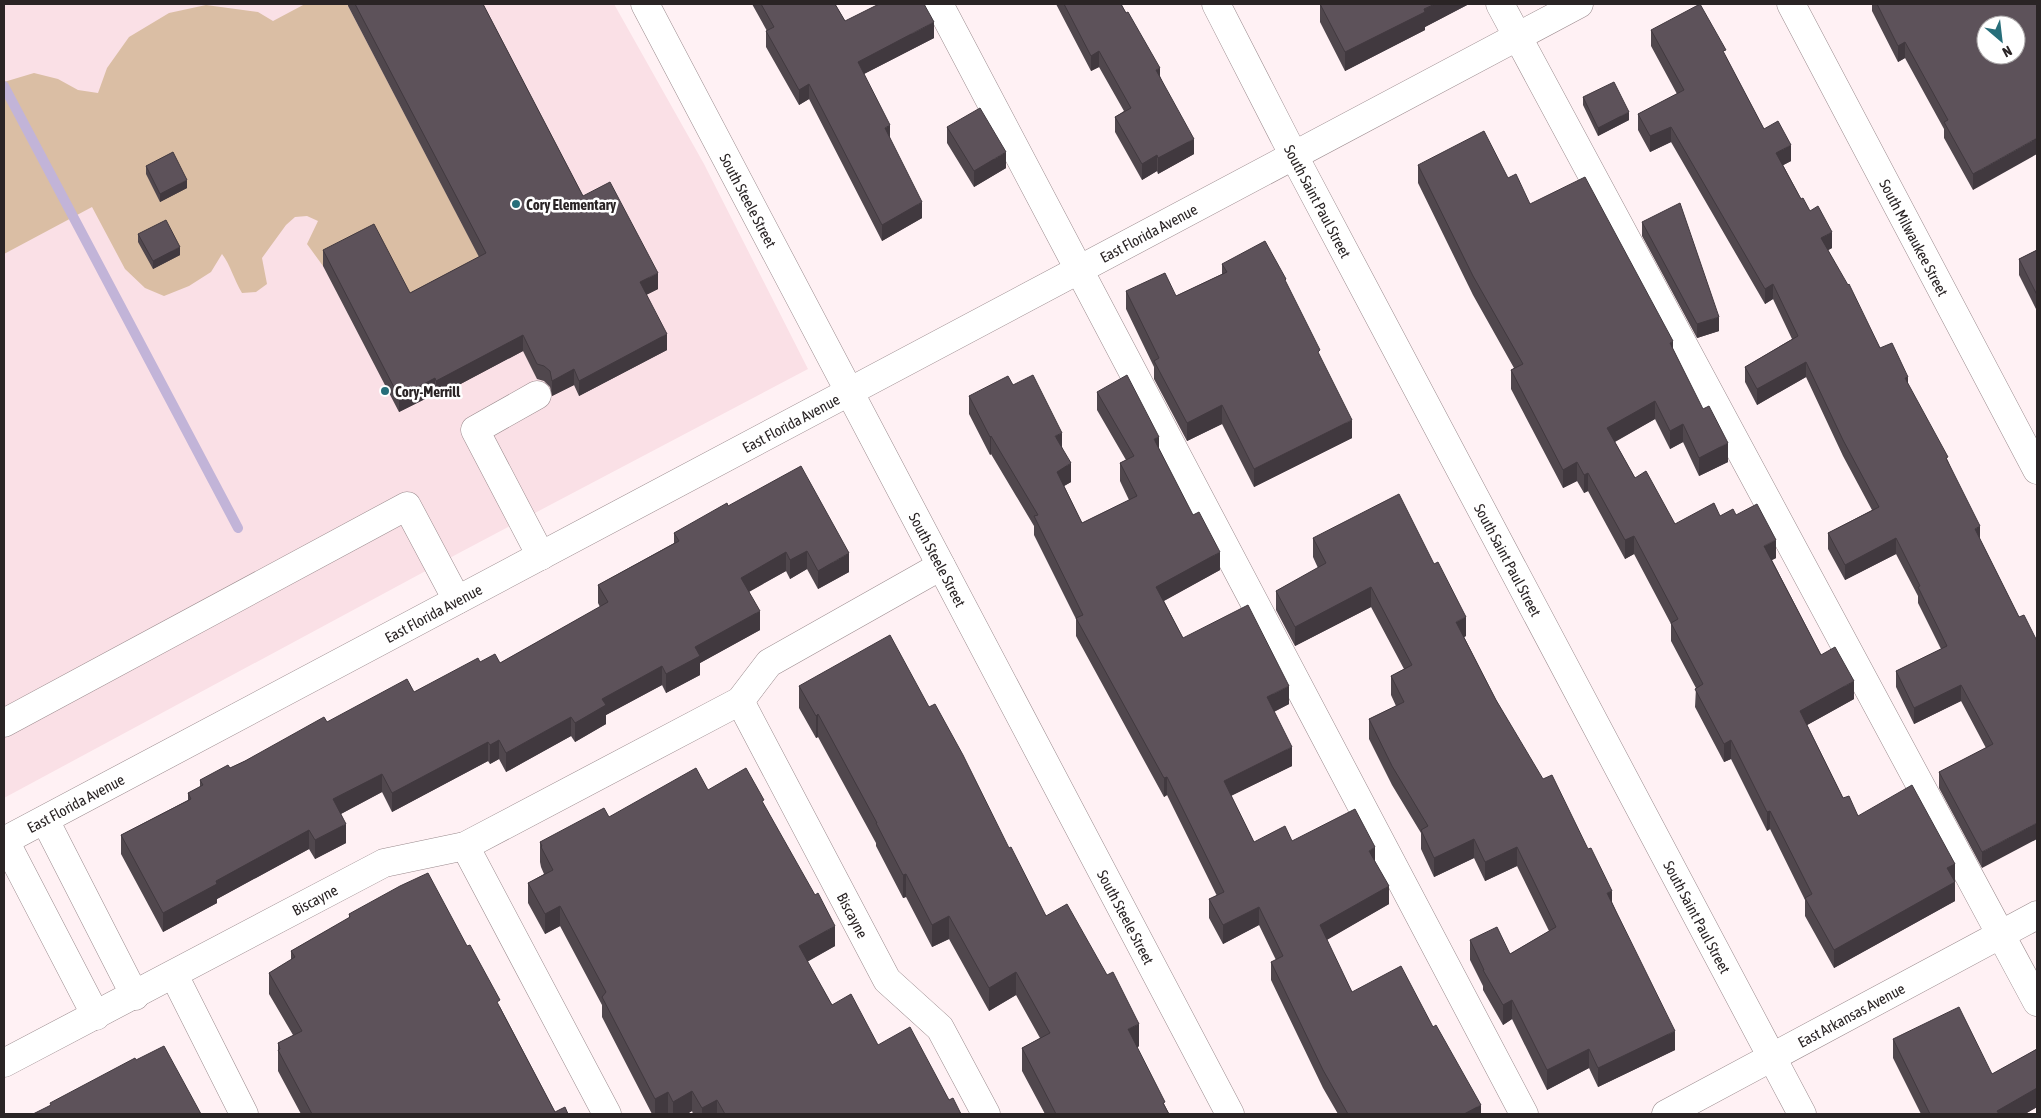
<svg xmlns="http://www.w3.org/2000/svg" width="2041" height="1118" font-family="'Asap Condensed',sans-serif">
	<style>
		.built { fill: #fae0e6 }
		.green { fill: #dabea4 }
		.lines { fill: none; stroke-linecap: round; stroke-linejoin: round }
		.stream { stroke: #c2b4d8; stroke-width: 10 }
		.minor-casing { stroke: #9a8a8d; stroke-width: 29 }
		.minor { stroke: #fff; stroke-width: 28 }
		.wall { fill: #50474d }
		.shaded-wall { fill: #41393f }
		.building { fill: #5d525a; stroke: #41393f; fill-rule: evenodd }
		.poi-dot { fill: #276e7a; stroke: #fff; stroke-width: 2 }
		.labels { text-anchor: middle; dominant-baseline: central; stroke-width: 5; stroke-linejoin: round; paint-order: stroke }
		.street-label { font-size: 15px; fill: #2a2425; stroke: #fff }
		.poi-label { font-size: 15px; font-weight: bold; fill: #2a2425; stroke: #fff; text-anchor: start }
	</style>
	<rect width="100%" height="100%" fill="#fff1f4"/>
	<!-- built -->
	<path class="built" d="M 4,4 L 614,4 L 704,164 L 808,369 L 459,553 L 4,798 Z"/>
	<!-- green -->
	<path class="green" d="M 305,4 L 352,4 L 348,6 L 481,260 L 405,299 L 323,266 L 307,244 L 318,221 L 307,216 L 295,217 L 286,225 L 262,258 L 267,284 L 256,292 L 242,293 C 234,280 231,266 222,254 L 211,272 L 189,286 L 164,296 L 145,288 L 125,269 L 92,207 L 4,254 L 4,82 L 34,73 L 58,79 L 78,90 L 98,93 L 107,68 L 129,37 L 169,13 L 206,5 L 258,12 L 273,21 Z"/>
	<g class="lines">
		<!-- stream -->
		<path class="stream" d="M 4,86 L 238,528"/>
		<defs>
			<g id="minor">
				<path id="s1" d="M 645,4 L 1230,1114"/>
				<path d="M 939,4 L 1524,1114"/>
				<path id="s2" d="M 1216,4 L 1294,156 L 1802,1114"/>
				<path d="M 1500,4 L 2037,1002"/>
				<path id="s3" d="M 1791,4 L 2037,470"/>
				<path d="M 537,395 L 475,430 L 541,556"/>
				<path id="s4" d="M 740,701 L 887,980 L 940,1028 L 986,1114"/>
				<path d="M 4,723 L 407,506 L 457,600"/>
				<path d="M 45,820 L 135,996"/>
				<path id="s5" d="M 4,841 L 1579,4"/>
				<path d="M 5,841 L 96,1016"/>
				<path d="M 465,846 L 607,1114"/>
				<path d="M 174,975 L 244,1114"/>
				<path id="s6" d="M 4,1063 L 384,863 L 465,846 L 740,701 L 769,663 L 941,566"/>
				<path id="s7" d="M 1666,1114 L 2037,915"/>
			</g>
		</defs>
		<!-- minor casing -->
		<use href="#minor" class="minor-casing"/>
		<!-- minor -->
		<use href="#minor" class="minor"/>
	</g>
	<!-- wall -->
	<path class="wall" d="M 348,4 L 483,4 L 583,196 L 658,289 L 646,295 L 667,350 L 579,396 L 574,385 L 552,396 L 550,387 L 544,381 L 537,379 L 523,351 L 436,397 L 435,394 L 399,412 L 323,266 L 323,250 L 410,293 L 479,257 L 348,6 Z
		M 752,4 L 835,4 L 845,21 L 934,38 L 864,74 L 922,218 L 882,241 L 809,99 L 799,105 L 766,47 L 766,31 L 767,31 Z
		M 1056,4 L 1121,4 L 1160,76 L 1194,154 L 1158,174 L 1157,171 L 1142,180 L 1115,132 L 1115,117 L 1124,111 L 1099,67 L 1091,71 Z
		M 1320,4 L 1469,4 L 1425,27 L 1425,30 L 1345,71 L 1320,22 Z
		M 1872,4 L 2037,4 L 1973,190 L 1944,138 L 1944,129 L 1905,58 L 1898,62 L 1872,11 Z
		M 1651,30 L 1726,57 L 1764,129 L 1791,161 L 1783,165 L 1801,199 L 1832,248 L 1828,250 L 1880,348 L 1908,384 L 1948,461 L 1980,539 L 2019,617 L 1982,868 L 1939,788 L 1939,772 L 1986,748 L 1961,701 L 1914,724 L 1896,687 L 1896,671 L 1941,649 L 1918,603 L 1918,596 L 1896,554 L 1845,580 L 1828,549 L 1828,533 L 1872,510 L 1843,456 L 1806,377 L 1757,405 L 1745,382 L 1745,367 L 1792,339 L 1773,299 L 1765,304 L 1671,142 L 1650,152 L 1638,130 L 1638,114 L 1677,94 L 1651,46 Z
		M 1583,97 L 1629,120 L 1598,136 L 1583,105 Z
		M 947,127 L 1006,168 L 974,187 L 947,143 Z
		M 1418,165 L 1508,178 L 1530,204 L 1673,349 L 1728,462 L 1699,476 L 1683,442 L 1670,449 L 1655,419 L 1615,442 L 1635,478 L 1675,524 L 1720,516 L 1736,515 L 1776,558 L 1772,560 L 1821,655 L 1854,699 L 1807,725 L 1843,798 L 1858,816 L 1955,864 L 1955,901 L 1834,968 L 1805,916 L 1805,900 L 1770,829 L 1767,831 L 1731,759 L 1724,762 L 1695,707 L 1696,688 L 1671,641 L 1671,624 L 1634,554 L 1625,559 L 1588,491 L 1584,493 L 1577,481 L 1563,488 L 1511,389 L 1511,370 L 1514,368 L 1473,295 L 1418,183 Z
		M 146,166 L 187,188 L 160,202 L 146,174 Z
		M 1642,222 L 1719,331 L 1697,338 L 1642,236 Z
		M 138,234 L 180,255 L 153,269 L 138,242 Z
		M 2037,250 L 2037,311 L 2019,275 L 2019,259 Z
		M 1222,264 L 1286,283 L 1320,357 L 1352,438 L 1254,487 L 1222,424 L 1187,441 L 1154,379 L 1154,367 L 1126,309 L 1126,291 L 1176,296 L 1222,274 Z
		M 1013,385 L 1062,447 L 1071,482 L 1064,486 L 1082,523 L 1129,500 L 1120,481 L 1120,463 L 1126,460 L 1097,410 L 1097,392 L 1159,449 L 1220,570 L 1164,601 L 1183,638 L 1289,704 L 1274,712 L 1292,766 L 1231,796 L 1254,842 L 1292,841 L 1375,863 L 1389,904 L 1326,940 L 1352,992 L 1433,1027 L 1481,1114 L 1338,1114 L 1323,1088 L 1271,980 L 1271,962 L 1276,960 L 1259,925 L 1223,944 L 1209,918 L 1209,899 L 1217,896 L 1167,795 L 1164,797 L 1076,636 L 1076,619 L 1034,535 L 1034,526 L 991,454 L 990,455 L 969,414 L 969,396 Z
		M 728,506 L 849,572 L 818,589 L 807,569 L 790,579 L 786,571 L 749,592 L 760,630 L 700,663 L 700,675 L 666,693 L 662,685 L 606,715 L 606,724 L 575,742 L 571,736 L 506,772 L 499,759 L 490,764 L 488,761 L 392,812 L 382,792 L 341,814 L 346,843 L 315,859 L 309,849 L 217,899 L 217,903 L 163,932 L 121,854 L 121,835 L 188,800 L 188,793 L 200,787 L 200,780 L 230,768 L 327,722 L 414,692 L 480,662 L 500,663 L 600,607 L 598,603 L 598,585 L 674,543 L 674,533 Z
		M 1313,538 L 1466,636 L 1464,637 L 1496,700 L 1612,902 L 1675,1050 L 1598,1087 L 1589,1068 L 1547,1090 L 1512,1019 L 1503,1025 L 1483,990 L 1483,986 L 1470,960 L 1470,940 L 1510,954 L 1549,931 L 1517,866 L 1485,881 L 1474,858 L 1434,877 L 1421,849 L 1421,833 L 1392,785 L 1369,739 L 1369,719 L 1396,706 L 1391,695 L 1391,676 L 1404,669 L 1371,607 L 1295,646 L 1276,610 L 1276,591 L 1318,568 L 1313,557 Z
		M 799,686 L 929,707 L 1046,916 L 1139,1046 L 1137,1048 L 1169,1114 L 1045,1114 L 1022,1071 L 1022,1048 L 1040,1038 L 1016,995 L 989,1011 L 949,939 L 932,947 L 906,897 L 903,898 L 876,846 L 876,843 L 818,737 L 816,738 L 799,708 Z
		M 708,790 L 764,805 L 835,946 L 807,962 L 832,1005 L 878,1045 L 949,1100 L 961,1114 L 693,1114 L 692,1111 L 687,1114 L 668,1114 L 668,1113 L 665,1114 L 652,1114 L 602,1017 L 602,1005 L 560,926 L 545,934 L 528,903 L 528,883 L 544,874 L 541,867 L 540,862 L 540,842 L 609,817 Z
		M 349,914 L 500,1007 L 555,1112 L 568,1114 L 301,1114 L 278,1071 L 278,1043 L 293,1035 L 269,994 L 269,973 L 291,960 L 291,951 L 349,918 Z
		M 1893,1039 L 1992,1074 L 2037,1049 L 2037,1107 L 2025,1114 L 1921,1114 L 1893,1058 Z"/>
	<!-- shaded-wall -->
	<path class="shaded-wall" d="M 1435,4 L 1469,4 L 1425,27 L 1425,30 L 1345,71 L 1345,52 Z
		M 934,22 L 934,38 L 858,77 L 858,62 Z
		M 1905,42 L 1905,58 L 1898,62 L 1898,46 Z
		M 1099,51 L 1099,67 L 1091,71 L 1091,56 Z
		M 1160,68 L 1160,84 L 1156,70 Z
		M 809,84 L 809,99 L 799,105 L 799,90 Z
		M 1629,112 L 1629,120 L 1598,136 L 1598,128 Z
		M 890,125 L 890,141 L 885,128 Z
		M 1671,127 L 1671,142 L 1650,152 L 1650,136 Z
		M 2037,138 L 2037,154 L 1973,190 L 1973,174 Z
		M 1194,139 L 1194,154 L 1158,174 L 1158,158 Z
		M 1791,145 L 1791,161 L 1776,169 L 1776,153 Z
		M 1006,152 L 1006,168 L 974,187 L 974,171 Z
		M 1157,155 L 1157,171 L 1142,180 L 1142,164 Z
		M 187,180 L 187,188 L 160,202 L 160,194 Z
		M 922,202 L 922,218 L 882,241 L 882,225 Z
		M 1832,232 L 1832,248 L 1821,254 L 1821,238 Z
		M 180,247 L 180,255 L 153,269 L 153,261 Z
		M 658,273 L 658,289 L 640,298 L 640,282 Z
		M 1773,284 L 1773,299 L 1765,304 L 1765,289 Z
		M 1719,317 L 1719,331 L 1697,338 L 1697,324 Z
		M 667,334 L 667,350 L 579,396 L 579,381 Z
		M 523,335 L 523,351 L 436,397 L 436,381 Z
		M 1673,341 L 1673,359 L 1670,343 Z
		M 1806,362 L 1806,377 L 1757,405 L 1757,389 Z
		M 574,369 L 574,385 L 552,396 L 552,381 Z
		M 1908,377 L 1908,392 L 1905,378 Z
		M 435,378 L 435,394 L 399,412 L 399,397 Z
		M 1655,401 L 1655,419 L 1607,446 L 1607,428 Z
		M 1222,405 L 1222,424 L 1187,441 L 1187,423 Z
		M 1352,420 L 1352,438 L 1254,487 L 1254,469 Z
		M 1683,424 L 1683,442 L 1670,449 L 1670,431 Z
		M 1062,433 L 1062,451 L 1055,436 Z
		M 991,436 L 991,454 L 990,455 L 990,437 Z
		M 1159,437 L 1159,455 L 1154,439 Z
		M 1728,443 L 1728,462 L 1699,476 L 1699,458 Z
		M 1577,462 L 1577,481 L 1563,488 L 1563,470 Z
		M 1071,463 L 1071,482 L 1057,490 L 1057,472 Z
		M 1588,473 L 1588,491 L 1584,493 L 1584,475 Z
		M 1980,526 L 1980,542 L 1975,529 Z
		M 1634,536 L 1634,554 L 1625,559 L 1625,540 Z
		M 1896,538 L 1896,554 L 1845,580 L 1845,565 Z
		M 1776,540 L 1776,558 L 1764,564 L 1764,546 Z
		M 807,551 L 807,569 L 790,579 L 790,560 Z
		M 786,552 L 786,571 L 741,596 L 741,578 Z
		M 1220,552 L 1220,570 L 1156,605 L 1156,587 Z
		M 849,553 L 849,572 L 818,589 L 818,571 Z
		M 1371,587 L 1371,607 L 1295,646 L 1295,627 Z
		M 760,611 L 760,630 L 700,663 L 700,675 L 666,693 L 666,674 L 695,647 Z
		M 1466,617 L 1466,636 L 1456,641 L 1456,622 Z
		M 662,666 L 662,685 L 606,715 L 606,724 L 575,742 L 575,723 L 602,699 Z
		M 1854,681 L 1854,699 L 1800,729 L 1800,711 Z
		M 1961,685 L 1961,701 L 1914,724 L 1914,708 Z
		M 1289,686 L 1289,704 L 1267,715 L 1267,697 Z
		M 818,714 L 818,737 L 816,738 L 816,716 Z
		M 571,717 L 571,736 L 506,772 L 506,753 Z
		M 499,740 L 499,759 L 490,764 L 490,745 Z
		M 1731,740 L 1731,759 L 1724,762 L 1724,744 Z
		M 488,742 L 488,761 L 392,812 L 392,793 Z
		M 1292,747 L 1292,766 L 1224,799 L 1224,781 Z
		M 382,774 L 382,792 L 333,818 L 333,799 Z
		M 1167,777 L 1167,795 L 1164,797 L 1164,778 Z
		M 1770,811 L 1770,829 L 1767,831 L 1767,812 Z
		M 2037,823 L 2037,839 L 1982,868 L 1982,852 Z
		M 346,824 L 346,843 L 315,859 L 315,840 Z
		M 309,830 L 309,849 L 217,899 L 217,903 L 163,932 L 163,913 L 216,881 Z
		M 1474,839 L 1474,858 L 1434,877 L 1434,858 Z
		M 1375,847 L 1375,866 L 1369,851 Z
		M 1517,847 L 1517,866 L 1485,881 L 1485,862 Z
		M 1955,864 L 1955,882 L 1947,868 Z
		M 906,874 L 906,897 L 903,898 L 903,875 Z
		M 1955,882 L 1955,901 L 1834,968 L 1834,950 Z
		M 1389,886 L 1389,904 L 1320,944 L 1320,925 Z
		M 1612,891 L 1612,910 L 1607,893 Z
		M 560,906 L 560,926 L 545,934 L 545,914 Z
		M 1259,907 L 1259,925 L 1223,944 L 1223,925 Z
		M 949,916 L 949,939 L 932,947 L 932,925 Z
		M 835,926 L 835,946 L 799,966 L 799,946 Z
		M 1016,972 L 1016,995 L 989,1011 L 989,988 Z
		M 1512,1000 L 1512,1019 L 1503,1025 L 1503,1005 Z
		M 1139,1024 L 1139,1046 L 1128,1052 L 1128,1029 Z
		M 1675,1031 L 1675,1050 L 1598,1087 L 1598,1068 Z
		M 1589,1049 L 1589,1068 L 1547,1090 L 1547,1070 Z
		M 2037,1088 L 2037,1107 L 2025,1114 L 1997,1114 L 1997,1111 Z
		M 692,1091 L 692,1111 L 687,1114 L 673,1114 L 673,1102 Z
		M 668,1092 L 668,1113 L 665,1114 L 655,1114 L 655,1099 Z
		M 717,1100 L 717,1114 L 702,1114 L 702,1108 Z
		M 1481,1105 L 1481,1114 L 1464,1114 Z"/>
	<!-- building -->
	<path class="building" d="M 355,4 L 483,4 L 583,196 L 610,182 L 658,273 L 640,282 L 667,334 L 579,381 L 574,369 L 552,381 L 550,371 L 544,366 L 537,364 L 523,335 L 436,381 L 435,378 L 399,397 L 323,250 L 374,224 L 410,293 L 486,253 Z
		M 761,4 L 835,4 L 845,21 L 879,4 L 924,4 L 934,22 L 858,62 L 890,125 L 885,128 L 922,202 L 882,225 L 809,84 L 799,90 L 766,31 L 774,27 Z
		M 1064,4 L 1121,4 L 1126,13 L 1128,12 L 1160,68 L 1156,70 L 1194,139 L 1158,158 L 1157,155 L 1142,164 L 1115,117 L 1131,108 L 1099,51 L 1091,56 Z
		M 1320,4 L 1435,4 L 1424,9 L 1425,12 L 1345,52 Z
		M 1700,4 L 1726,50 L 1723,51 L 1764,129 L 1778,121 L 1791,145 L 1776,153 L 1801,199 L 1803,198 L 1810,211 L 1818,206 L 1832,232 L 1821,238 L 1848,285 L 1849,284 L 1880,348 L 1892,343 L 1908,377 L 1905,378 L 1948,457 L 1946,458 L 1980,526 L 1975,529 L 2019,617 L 2024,615 L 2037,641 L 2037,823 L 1982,852 L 1939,772 L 1993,744 L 1961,685 L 1914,708 L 1896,671 L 1947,646 L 1918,587 L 1920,586 L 1896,538 L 1845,565 L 1828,533 L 1879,507 L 1843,440 L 1806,362 L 1757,389 L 1745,367 L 1798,336 L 1773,284 L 1765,289 L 1671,127 L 1650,136 L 1638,114 L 1684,90 L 1651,30 Z
		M 1877,4 L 2037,4 L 2037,138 L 1973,174 L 1944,122 L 1948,120 L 1905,42 L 1898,46 ZM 1986,25 L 2016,25 L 2016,55 L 1986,55 Z
		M 1614,82 L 1629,112 L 1598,128 L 1583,97 Z
		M 980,108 L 1006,152 L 974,171 L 947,127 Z
		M 1484,131 L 1508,178 L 1516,174 L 1530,204 L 1585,177 L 1673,341 L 1670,343 L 1703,409 L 1709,406 L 1728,443 L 1699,458 L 1683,424 L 1670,431 L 1655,401 L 1607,428 L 1635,478 L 1646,471 L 1675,524 L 1714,503 L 1720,516 L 1733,509 L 1736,515 L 1757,504 L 1776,540 L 1764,546 L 1821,655 L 1835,647 L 1854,681 L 1800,711 L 1843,798 L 1849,796 L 1858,816 L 1912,785 L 1955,864 L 1947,868 L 1955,882 L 1834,950 L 1805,898 L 1812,894 L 1770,811 L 1767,812 L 1731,740 L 1724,744 L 1695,689 L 1703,684 L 1671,623 L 1678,619 L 1634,536 L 1625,540 L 1588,473 L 1584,475 L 1577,462 L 1563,470 L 1511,370 L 1523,364 L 1473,276 L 1418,165 Z
		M 173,152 L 187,180 L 160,194 L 146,166 Z
		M 1680,203 L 1719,317 L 1697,324 L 1642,222 Z
		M 166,220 L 180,247 L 153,261 L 138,234 Z
		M 1265,241 L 1286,279 L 1285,280 L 1320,350 L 1318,352 L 1352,420 L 1254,469 L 1222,405 L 1187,423 L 1154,361 L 1159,358 L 1126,291 L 1165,273 L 1176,296 L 1227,272 L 1222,264 Z
		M 2037,250 L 2037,295 L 2019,259 Z
		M 1033,375 L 1062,433 L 1055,436 L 1071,463 L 1057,472 L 1082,523 L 1137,496 L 1120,463 L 1134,456 L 1097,392 L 1127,375 L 1159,437 L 1154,439 L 1193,515 L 1199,512 L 1220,552 L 1156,587 L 1183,638 L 1248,605 L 1289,686 L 1267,697 L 1292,747 L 1224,781 L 1254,842 L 1285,826 L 1292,841 L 1355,809 L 1375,847 L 1369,851 L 1389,886 L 1320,925 L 1352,992 L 1401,966 L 1433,1027 L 1436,1025 L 1481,1105 L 1464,1114 L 1348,1114 L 1323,1070 L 1271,962 L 1283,956 L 1259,907 L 1223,925 L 1209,899 L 1224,892 L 1167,777 L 1164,778 L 1076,618 L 1083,615 L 1034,516 L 1038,515 L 991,436 L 990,437 L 969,396 L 1008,376 L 1013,385 Z
		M 801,466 L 849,553 L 818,571 L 807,551 L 790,560 L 786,552 L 741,578 L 760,611 L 695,647 L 700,656 L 666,674 L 662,666 L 602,699 L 606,705 L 575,723 L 571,717 L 506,753 L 499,740 L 490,745 L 488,742 L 392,793 L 382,774 L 333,799 L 346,824 L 315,840 L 309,830 L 216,881 L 217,884 L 163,913 L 121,835 L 191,799 L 188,793 L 203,785 L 200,780 L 228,765 L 230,768 L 245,761 L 324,717 L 327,722 L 407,679 L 414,692 L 478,658 L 480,662 L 495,654 L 500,663 L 608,602 L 598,585 L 679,541 L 674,533 L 727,503 L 728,506 Z
		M 1399,494 L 1434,564 L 1438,562 L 1466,617 L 1456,622 L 1496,700 L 1543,779 L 1552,775 L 1588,849 L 1591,848 L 1612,891 L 1607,893 L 1675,1031 L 1598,1068 L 1589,1049 L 1547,1070 L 1512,1000 L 1503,1005 L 1483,970 L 1484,970 L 1470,940 L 1497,927 L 1510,954 L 1556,927 L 1517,847 L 1485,862 L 1474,839 L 1434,858 L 1421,830 L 1428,826 L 1392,766 L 1369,719 L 1404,702 L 1391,676 L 1412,665 L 1371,587 L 1295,627 L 1276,591 L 1326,563 L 1313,538 Z
		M 890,635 L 929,707 L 935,704 L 963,755 L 1009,848 L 1011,847 L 1046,916 L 1067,904 L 1107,975 L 1113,972 L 1139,1024 L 1128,1029 L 1165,1102 L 1163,1103 L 1169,1114 L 1056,1114 L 1022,1048 L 1050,1033 L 1016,972 L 989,988 L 949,916 L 932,925 L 906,874 L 903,875 L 876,823 L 877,823 L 818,714 L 816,716 L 799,686 Z
		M 696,768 L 708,790 L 746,768 L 764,800 L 762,801 L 815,895 L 818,893 L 835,926 L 799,946 L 832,1005 L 851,994 L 878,1045 L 910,1027 L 949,1100 L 953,1098 L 961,1114 L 725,1114 L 717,1100 L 702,1108 L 692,1091 L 673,1102 L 668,1092 L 655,1099 L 602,997 L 606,992 L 560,906 L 545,914 L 528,883 L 553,870 L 541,847 L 542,846 L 540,842 L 604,808 L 609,817 Z
		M 428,873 L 467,946 L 470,945 L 500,1000 L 497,1002 L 555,1112 L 565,1107 L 568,1114 L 312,1114 L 278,1050 L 280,1049 L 278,1043 L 302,1031 L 269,973 L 295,957 L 291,951 L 350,917 L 349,914 L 400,886 Z
		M 1959,1007 L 1992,1074 L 2037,1049 L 2037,1088 L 1997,1111 L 1999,1114 L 1930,1114 L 1893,1039 Z
		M 164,1046 L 201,1114 L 33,1114 L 51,1105 L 50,1103 L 135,1058 L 136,1060 Z"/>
	<!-- markers -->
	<g class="poi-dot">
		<circle cx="516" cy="204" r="5"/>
		<circle cx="385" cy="391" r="5"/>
	</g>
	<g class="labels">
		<!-- street labels -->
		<g class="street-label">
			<text stroke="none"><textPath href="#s1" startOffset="222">South Steele Street</textPath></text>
			<text stroke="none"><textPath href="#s2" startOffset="222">South Saint Paul Street</textPath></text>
			<text stroke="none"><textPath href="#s5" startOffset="1296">East Florida Avenue</textPath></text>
			<text stroke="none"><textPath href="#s3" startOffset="264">South Milwaukee Street</textPath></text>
			<text stroke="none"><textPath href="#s5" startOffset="891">East Florida Avenue</textPath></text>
			<text stroke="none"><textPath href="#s1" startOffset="628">South Steele Street</textPath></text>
			<text stroke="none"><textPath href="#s2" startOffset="628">South Saint Paul Street</textPath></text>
			<text stroke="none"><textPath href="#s5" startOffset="486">East Florida Avenue</textPath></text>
			<text stroke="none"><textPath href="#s5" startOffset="81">East Florida Avenue</textPath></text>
			<text stroke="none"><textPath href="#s6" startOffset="351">Biscayne</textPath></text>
			<text stroke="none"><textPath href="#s4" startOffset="242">Biscayne</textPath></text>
			<text stroke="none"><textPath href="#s1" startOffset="1032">South Steele Street</textPath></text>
			<text stroke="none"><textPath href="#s2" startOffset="1032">South Saint Paul Street</textPath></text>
			<text stroke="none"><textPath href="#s7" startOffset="210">East Arkansas Avenue</textPath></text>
		</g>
		<!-- poi labels -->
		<g class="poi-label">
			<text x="526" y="204">Cory Elementary</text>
			<text x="395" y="391">Cory-Merrill</text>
		</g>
	</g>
	<!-- border -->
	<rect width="2041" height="1118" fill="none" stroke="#2a2425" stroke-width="10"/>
	<!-- north arrow -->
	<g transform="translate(2001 40) rotate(152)"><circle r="24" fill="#ffffff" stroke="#aaa7a8"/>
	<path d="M0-4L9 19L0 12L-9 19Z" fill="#276e7a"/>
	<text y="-8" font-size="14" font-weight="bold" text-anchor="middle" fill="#2a2425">N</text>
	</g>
</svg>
